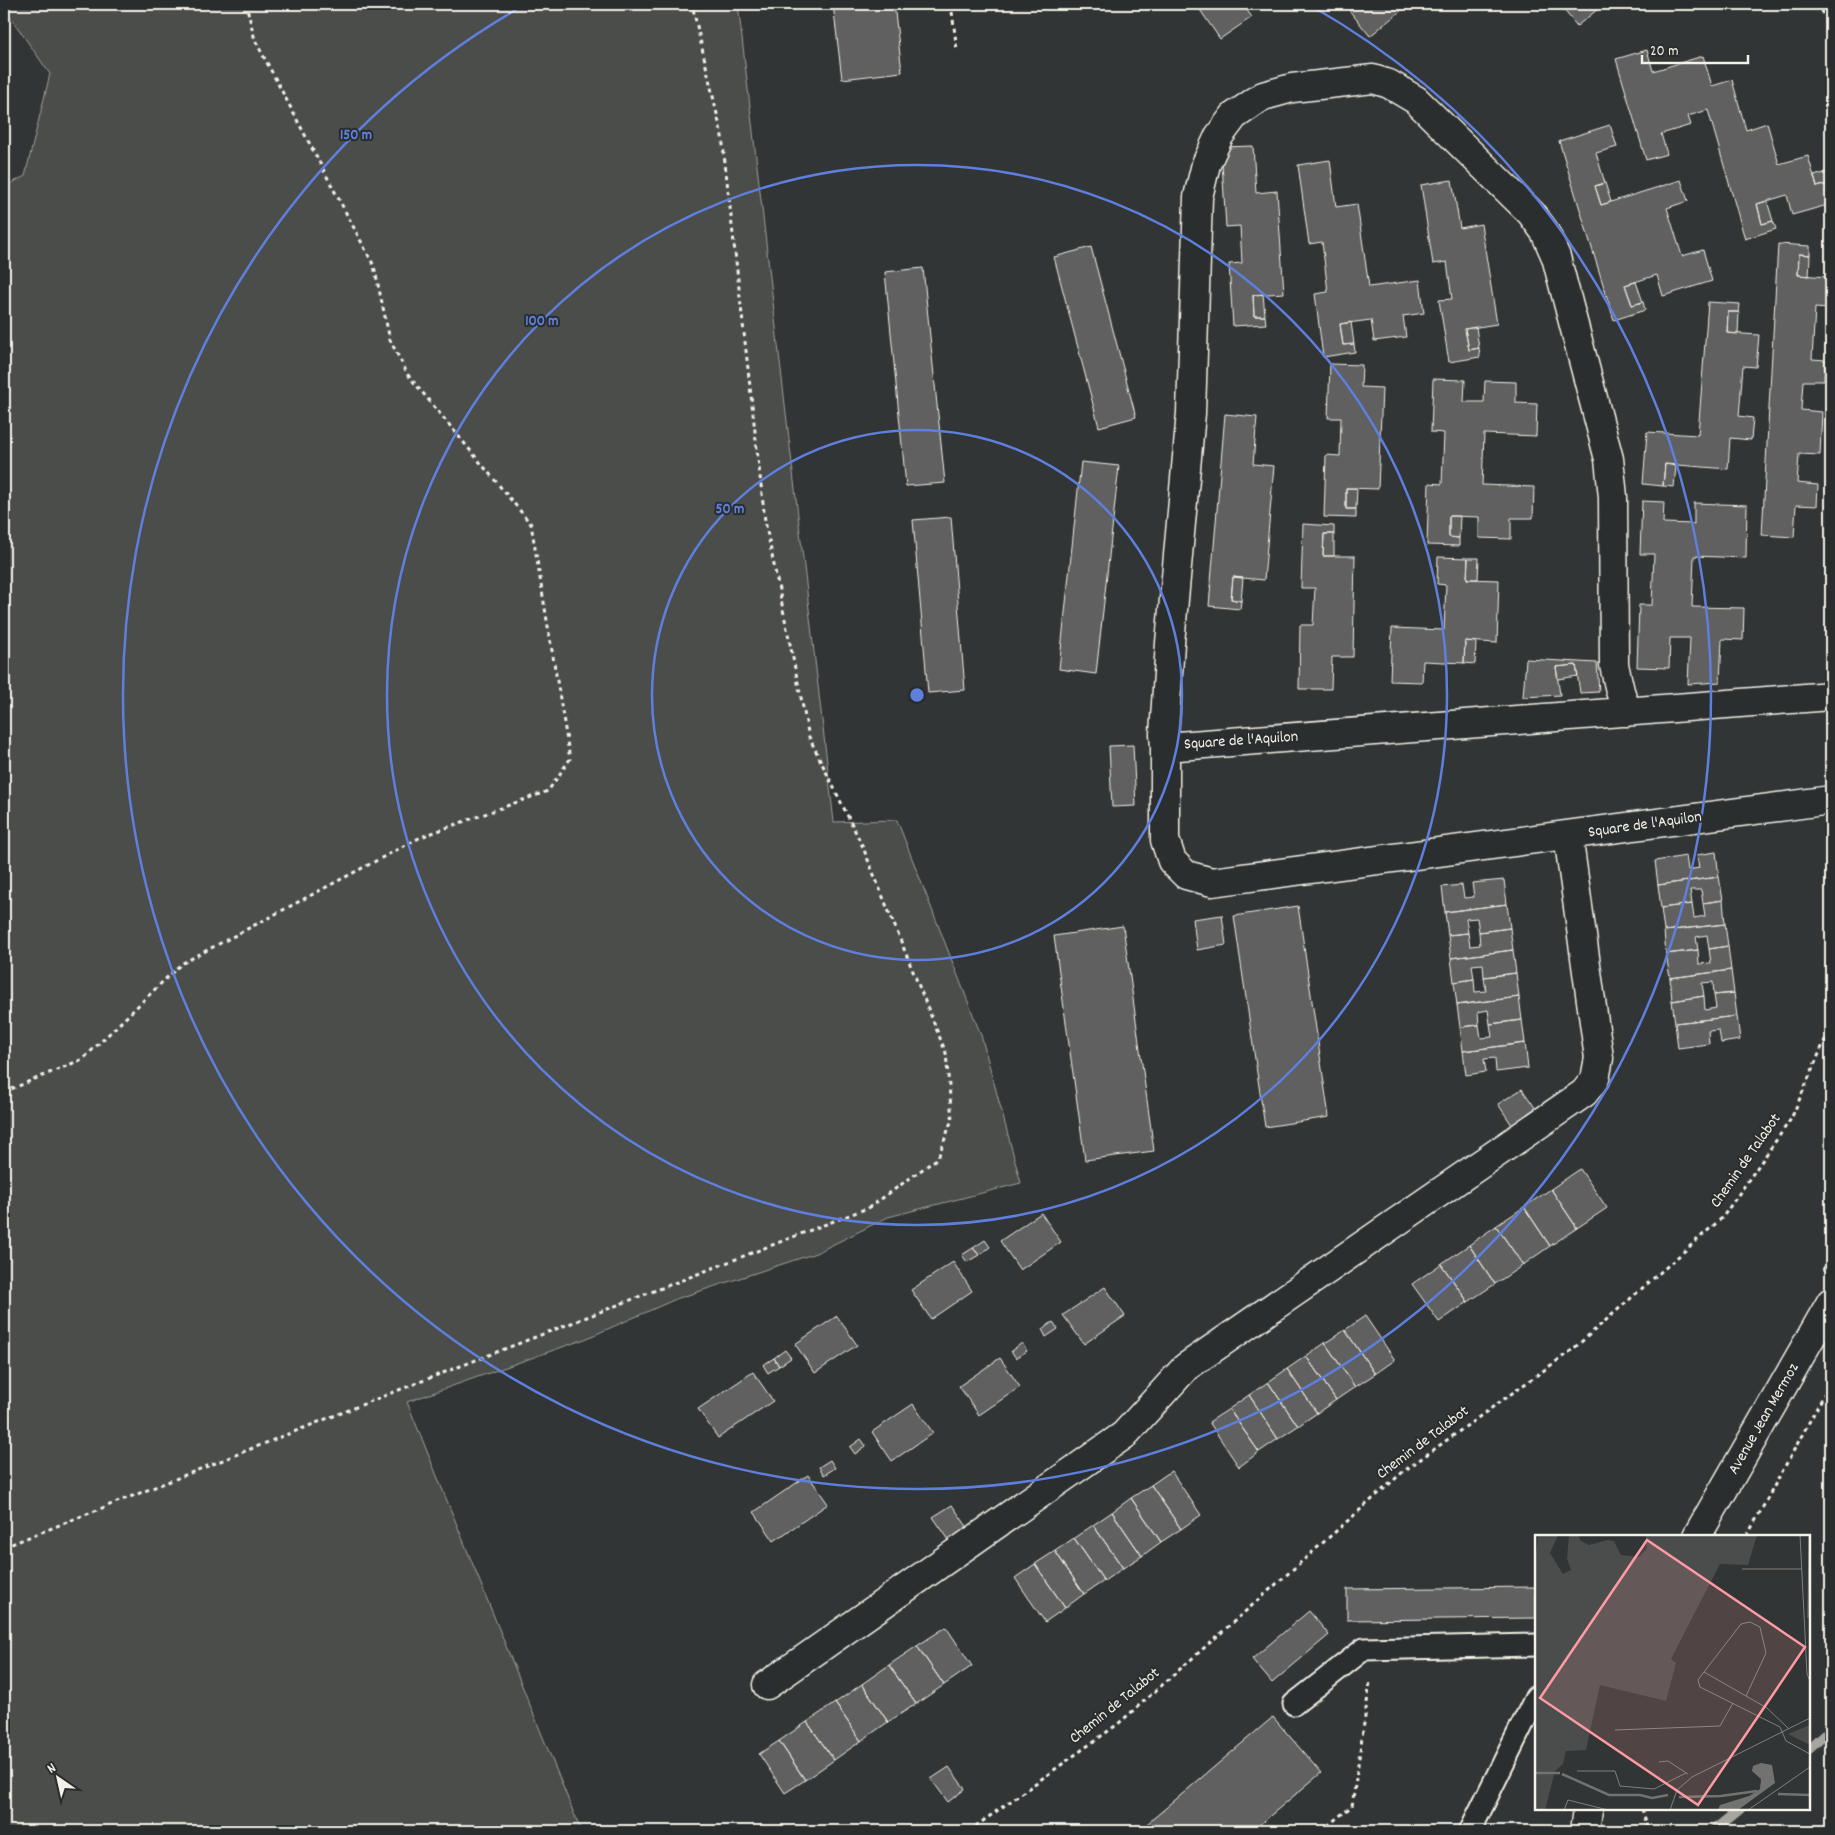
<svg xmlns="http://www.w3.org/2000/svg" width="1835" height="1835" font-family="Dekko,sans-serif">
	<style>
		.green { fill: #4b4d4c; stroke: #a09f9a }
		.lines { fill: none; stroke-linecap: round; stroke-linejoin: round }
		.stream { stroke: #a6a5a0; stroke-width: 10 }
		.building { fill: #5f605f; stroke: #f4f1e8 }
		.lane-casing { stroke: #f4f1e8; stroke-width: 25 }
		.street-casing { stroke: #f4f1e8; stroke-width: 31 }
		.path { stroke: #f4f1e8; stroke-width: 3; stroke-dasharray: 4 4; stroke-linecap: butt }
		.lane { stroke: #2a2d2e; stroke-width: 21 }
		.street { stroke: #2a2d2e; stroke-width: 28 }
		.ring { fill: none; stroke: #5e7fdd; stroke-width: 2.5 }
		.labels { text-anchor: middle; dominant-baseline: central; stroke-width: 4; stroke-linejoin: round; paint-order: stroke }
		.street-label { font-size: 16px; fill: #f4f1e8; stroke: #2a2d2e }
		.inset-river { fill: none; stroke: #727370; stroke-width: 2.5 }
		.inset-road { fill: none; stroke: #80807d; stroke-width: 1 }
		.view { fill: #ff9aa2; fill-opacity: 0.15; stroke: #ff9aa2; stroke-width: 2.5 }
		.inset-edge { fill: none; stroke: #f4f1e8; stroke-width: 2.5 }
		.centre { fill: #5e7fdd; stroke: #2a2d2e; stroke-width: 2.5 }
		.ring-label { font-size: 15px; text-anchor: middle; font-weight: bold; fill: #5e7fdd; stroke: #2a2d2e; stroke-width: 4; stroke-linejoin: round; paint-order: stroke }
	</style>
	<rect width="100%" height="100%" fill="#323535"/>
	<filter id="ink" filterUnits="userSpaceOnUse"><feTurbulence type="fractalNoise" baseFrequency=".02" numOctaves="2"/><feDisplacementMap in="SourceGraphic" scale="10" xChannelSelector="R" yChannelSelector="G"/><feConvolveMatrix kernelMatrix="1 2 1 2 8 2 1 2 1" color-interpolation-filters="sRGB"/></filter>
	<g filter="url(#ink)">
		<!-- green -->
		<path class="green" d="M 4,4 L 738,4 L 834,822 L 897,820 L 981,1035 L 1021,1183 L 888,1217 L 816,1253 L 676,1299 L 585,1339 L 407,1402 L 581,1831 L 4,1831 L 4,187 L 25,176 L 50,74 L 4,8 Z"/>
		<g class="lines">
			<!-- stream -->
			<path class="stream" d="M 1809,1749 L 1831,1729
				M 1713,1831 L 1740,1809"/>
		</g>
		<!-- building -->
		<path class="building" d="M 833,4 L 894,4 L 902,72 L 842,79 Z
			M 1196,4 L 1242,4 L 1252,17 L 1220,39 Z
			M 1344,4 L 1409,4 L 1370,36 Z
			M 1559,4 L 1604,4 L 1577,26 Z
			M 1647,50 L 1653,71 L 1703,56 L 1712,86 L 1732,80 L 1746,130 L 1767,123 L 1779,164 L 1808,156 L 1817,187 L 1831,183 L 1831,204 L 1792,215 L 1787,195 L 1757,204 L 1762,224 L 1773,221 L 1776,229 L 1745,239 L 1708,110 L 1688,116 L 1691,125 L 1661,134 L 1667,154 L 1646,160 L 1616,59 Z
			M 1610,125 L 1617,147 L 1596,153 L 1605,183 L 1595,186 L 1601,205 L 1681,180 L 1688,201 L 1667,208 L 1682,256 L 1703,250 L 1712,281 L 1663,296 L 1657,275 L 1625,285 L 1632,305 L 1643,302 L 1645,310 L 1614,320 L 1559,141 Z
			M 1253,146 L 1256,193 L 1277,191 L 1284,293 L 1253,295 L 1254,316 L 1265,316 L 1266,324 L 1233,326 L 1229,264 L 1242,263 L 1240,226 L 1226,227 L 1221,147 Z
			M 1330,160 L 1336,207 L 1357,204 L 1369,287 L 1420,280 L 1424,313 L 1403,316 L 1406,337 L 1374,341 L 1371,320 L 1340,324 L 1343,345 L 1354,344 L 1355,352 L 1323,357 L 1315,294 L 1328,292 L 1322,242 L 1309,244 L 1298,165 Z
			M 1831,171 L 1831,183 L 1817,187 L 1814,176 Z
			M 1452,180 L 1460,228 L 1481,224 L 1497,324 L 1465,329 L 1469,350 L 1479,348 L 1480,357 L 1449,362 L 1439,300 L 1452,299 L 1447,262 L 1433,264 L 1421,185 Z
			M 1605,183 L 1611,202 L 1601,205 L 1595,186 Z
			M 1767,201 L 1773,221 L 1762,224 L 1757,204 Z
			M 1778,244 L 1810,246 L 1810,255 L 1799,254 L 1798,275 L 1829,277 L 1828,309 L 1815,308 L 1812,359 L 1825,360 L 1824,381 L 1803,381 L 1801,410 L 1822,412 L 1820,455 L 1799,454 L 1797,483 L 1818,485 L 1817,506 L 1796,505 L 1794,537 L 1762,535 Z
			M 1091,247 L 1136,417 L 1099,427 L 1054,257 Z
			M 1799,254 L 1810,255 L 1809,276 L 1798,275 Z
			M 923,268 L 945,483 L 906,486 L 885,272 Z
			M 1636,282 L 1643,302 L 1632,305 L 1625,285 Z
			M 1263,294 L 1265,316 L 1254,316 L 1253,295 Z
			M 1708,302 L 1740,304 L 1739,312 L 1728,312 L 1727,333 L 1759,335 L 1756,367 L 1743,366 L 1739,416 L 1753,418 L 1751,440 L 1730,438 L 1728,469 L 1665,464 L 1663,486 L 1643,484 L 1647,432 L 1698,435 Z
			M 1728,312 L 1739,312 L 1738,334 L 1727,333 Z
			M 1351,322 L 1354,344 L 1343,345 L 1340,324 Z
			M 1476,327 L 1479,348 L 1469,350 L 1465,329 Z
			M 1330,364 L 1362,365 L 1361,387 L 1382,388 L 1378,489 L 1346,488 L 1346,509 L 1356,509 L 1356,518 L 1324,517 L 1326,455 L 1340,456 L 1341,418 L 1328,418 Z
			M 1433,379 L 1465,380 L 1464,402 L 1484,402 L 1485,381 L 1516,382 L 1516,403 L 1537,404 L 1536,436 L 1484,434 L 1482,485 L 1534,487 L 1533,518 L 1511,518 L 1511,539 L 1479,538 L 1479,517 L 1449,516 L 1449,537 L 1459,538 L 1459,546 L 1427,545 L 1429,483 L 1442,484 L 1444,433 L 1431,432 Z
			M 1225,414 L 1257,417 L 1253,464 L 1274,466 L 1264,580 L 1233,577 L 1231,599 L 1241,601 L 1240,609 L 1209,606 Z
			M 1081,462 L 1119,466 L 1096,674 L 1059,669 Z
			M 1665,464 L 1676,466 L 1674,487 L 1663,486 Z
			M 1346,488 L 1357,488 L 1356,509 L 1346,509 Z
			M 1642,501 L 1664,502 L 1663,523 L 1694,524 L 1694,503 L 1747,505 L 1746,558 L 1694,556 L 1692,607 L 1744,608 L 1743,640 L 1722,639 L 1720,682 L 1688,684 L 1690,638 L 1670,638 L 1669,668 L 1637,667 L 1639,605 L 1652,605 L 1654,554 L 1640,554 Z
			M 1449,516 L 1460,516 L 1459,538 L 1449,537 Z
			M 951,517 L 965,690 L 928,693 L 913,520 Z
			M 1303,524 L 1334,526 L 1334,534 L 1324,534 L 1323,556 L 1355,556 L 1353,657 L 1332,657 L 1331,689 L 1299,689 L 1300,625 L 1313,625 L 1315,588 L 1301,588 Z
			M 1324,534 L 1334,534 L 1334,556 L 1323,556 Z
			M 1438,557 L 1468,558 L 1467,579 L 1499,580 L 1497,643 L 1465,641 L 1464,663 L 1423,661 L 1422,682 L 1390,681 L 1392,628 L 1444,630 L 1446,585 L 1437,584 Z
			M 1468,558 L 1479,558 L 1478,579 L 1467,579 Z
			M 1233,577 L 1243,578 L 1241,601 L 1231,599 Z
			M 1465,641 L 1476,642 L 1475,664 L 1464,663 Z
			M 1526,659 L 1597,663 L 1599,692 L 1580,693 L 1576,665 L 1556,667 L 1560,695 L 1523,697 Z
			M 1576,665 L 1578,676 L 1558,679 L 1556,667 Z
			M 1133,745 L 1136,806 L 1112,807 L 1109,746 Z
			M 1716,852 L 1719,877 L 1658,885 L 1655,861 L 1686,856 L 1688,870 L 1699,868 L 1697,855 Z
			M 1719,877 L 1723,900 L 1703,903 L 1701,890 L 1690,890 L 1692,904 L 1661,908 L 1658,885 Z
			M 1504,880 L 1507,904 L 1445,912 L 1442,887 L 1462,885 L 1464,898 L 1474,897 L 1472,883 Z
			M 1723,900 L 1725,924 L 1664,931 L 1661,908 L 1692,904 L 1694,918 L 1705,916 L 1703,903 Z
			M 1507,904 L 1510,928 L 1479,932 L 1477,918 L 1466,919 L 1468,933 L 1448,935 L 1445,912 Z
			M 1298,906 L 1329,1117 L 1265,1127 L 1234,916 Z
			M 1222,915 L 1226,945 L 1197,950 L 1193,919 Z
			M 1725,924 L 1728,946 L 1709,949 L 1707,935 L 1696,937 L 1698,950 L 1666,954 L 1664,931 Z
			M 1123,926 L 1154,1151 L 1085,1160 L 1054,936 Z
			M 1510,928 L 1513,950 L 1451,958 L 1448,935 L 1468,933 L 1470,946 L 1480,945 L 1479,932 Z
			M 1728,946 L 1731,970 L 1670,978 L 1666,954 L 1698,950 L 1699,964 L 1711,963 L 1709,949 Z
			M 1513,950 L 1516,973 L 1484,977 L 1483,964 L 1472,965 L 1474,979 L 1454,982 L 1451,958 Z
			M 1731,970 L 1734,993 L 1714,995 L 1713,982 L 1702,983 L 1704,996 L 1672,1001 L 1670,978 Z
			M 1516,973 L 1519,997 L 1457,1005 L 1454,982 L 1474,979 L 1475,992 L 1486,991 L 1484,977 Z
			M 1734,993 L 1737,1016 L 1675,1023 L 1672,1001 L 1704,996 L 1705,1010 L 1716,1008 L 1714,995 Z
			M 1519,997 L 1522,1020 L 1490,1024 L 1488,1010 L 1478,1012 L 1479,1025 L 1460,1027 L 1457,1005 Z
			M 1737,1016 L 1740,1040 L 1721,1043 L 1719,1030 L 1708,1031 L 1709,1044 L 1678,1048 L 1675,1023 Z
			M 1522,1020 L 1525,1043 L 1463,1051 L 1460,1027 L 1479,1025 L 1481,1038 L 1492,1037 L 1490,1024 Z
			M 1525,1043 L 1528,1068 L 1496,1072 L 1495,1058 L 1484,1059 L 1486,1072 L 1466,1075 L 1463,1051 Z
			M 1522,1089 L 1536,1109 L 1512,1125 L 1498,1104 Z
			M 1580,1169 L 1607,1208 L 1577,1228 L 1551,1189 Z
			M 1551,1189 L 1577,1228 L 1550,1246 L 1524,1207 Z
			M 1524,1207 L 1550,1246 L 1523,1265 L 1496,1226 Z
			M 1041,1213 L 1061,1242 L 1020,1270 L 1000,1241 Z
			M 1496,1226 L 1523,1265 L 1495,1284 L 1469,1245 Z
			M 985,1240 L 990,1247 L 979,1255 L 973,1248 Z
			M 1469,1245 L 1495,1284 L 1468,1302 L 1441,1264 Z
			M 973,1248 L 979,1255 L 967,1262 L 962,1255 Z
			M 953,1262 L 972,1291 L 931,1319 L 911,1290 Z
			M 1441,1264 L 1468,1302 L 1439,1322 L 1412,1284 Z
			M 1105,1287 L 1125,1316 L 1084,1344 L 1063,1315 Z
			M 837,1316 L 857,1345 L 815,1373 L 795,1344 Z
			M 1365,1316 L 1395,1360 L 1375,1374 L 1345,1330 Z
			M 1053,1322 L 1058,1329 L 1046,1337 L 1042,1329 Z
			M 1345,1330 L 1375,1374 L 1355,1387 L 1325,1343 Z
			M 1022,1343 L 1027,1351 L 1016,1358 L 1011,1351 Z
			M 1325,1343 L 1355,1387 L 1336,1400 L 1306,1356 Z
			M 785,1350 L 791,1358 L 779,1366 L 774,1358 Z
			M 1306,1356 L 1336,1400 L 1317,1413 L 1287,1369 Z
			M 774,1358 L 779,1366 L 768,1373 L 763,1365 Z
			M 1000,1358 L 1020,1387 L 979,1415 L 959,1386 Z
			M 1287,1369 L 1317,1413 L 1298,1426 L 1268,1382 Z
			M 753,1372 L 773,1401 L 718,1438 L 698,1409 Z
			M 1268,1382 L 1298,1426 L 1278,1439 L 1249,1395 Z
			M 1249,1395 L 1278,1439 L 1259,1452 L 1229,1409 Z
			M 913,1404 L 933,1433 L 892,1461 L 872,1432 Z
			M 1229,1409 L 1259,1452 L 1239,1467 L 1209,1422 Z
			M 861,1439 L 866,1446 L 855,1454 L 850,1447 Z
			M 830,1460 L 835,1468 L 824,1475 L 819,1467 Z
			M 1171,1471 L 1201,1515 L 1181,1529 L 1151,1485 Z
			M 808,1475 L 828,1504 L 774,1541 L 754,1512 Z
			M 1151,1485 L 1181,1529 L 1161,1542 L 1131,1498 Z
			M 1131,1498 L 1161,1542 L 1142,1556 L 1112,1512 Z
			M 952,1505 L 968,1528 L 949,1540 L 933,1517 Z
			M 1112,1512 L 1142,1556 L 1123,1568 L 1093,1525 Z
			M 1093,1525 L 1123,1568 L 1104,1581 L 1074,1538 Z
			M 1074,1538 L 1104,1581 L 1084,1594 L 1055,1551 Z
			M 1055,1551 L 1084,1594 L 1065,1608 L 1035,1564 Z
			M 1035,1564 L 1065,1608 L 1045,1622 L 1015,1578 Z
			M 1536,1587 L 1536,1618 L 1347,1620 L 1347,1589 Z
			M 1309,1611 L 1329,1635 L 1272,1683 L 1252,1659 Z
			M 946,1627 L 972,1666 L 944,1685 L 917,1646 Z
			M 917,1646 L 944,1685 L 916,1704 L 889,1665 Z
			M 889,1665 L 916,1704 L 888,1722 L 862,1684 Z
			M 862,1684 L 888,1722 L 861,1741 L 835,1703 Z
			M 835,1703 L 861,1741 L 834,1760 L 807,1722 Z
			M 1273,1717 L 1321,1773 L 1252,1831 L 1143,1831 L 1141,1829 Z
			M 807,1722 L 834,1760 L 805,1780 L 779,1741 Z
			M 779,1741 L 805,1780 L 785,1793 L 759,1754 Z
			M 949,1767 L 965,1789 L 948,1802 L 931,1779 Z"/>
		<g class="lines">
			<defs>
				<path id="lane" d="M 1294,1704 L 1364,1649 L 1536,1645
					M 1470,1831 L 1536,1697"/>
				<path id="street" d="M 1831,696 L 1165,747 L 1165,840 L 1172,861 L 1186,875 L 1212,882 L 1831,800
					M 1165,747 L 1164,734 L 1170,643 L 1191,413 L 1198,197 L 1206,164 L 1219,136 L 1234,116 L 1263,96 L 1292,88 L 1373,79 L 1389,84 L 1416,100 L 1531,213 L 1545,232 L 1556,257 L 1609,459 L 1613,497 L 1614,665 L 1620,691 L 1627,712
					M 1697,1536 L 1831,1302
					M 767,1685 L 1124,1435 L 1186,1367 L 1584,1093 L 1595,1079 L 1599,1058 L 1568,835
					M 1585,1831 L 1588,1809"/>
			</defs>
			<!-- lane casing -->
			<use href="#lane" class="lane-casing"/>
			<!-- street casing -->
			<use href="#street" class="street-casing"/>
			<!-- path -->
			<path class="path" d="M 951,4 L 957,50
				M 1816,4 L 1831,25
				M 1093,6 L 1102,4
				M 4,1092 L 83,1059 L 181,964 L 421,837 L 548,791 L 570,759 L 531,524 L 408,375 L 390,340 L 374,266 L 255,40 L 246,4
				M 1823,1270 L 1831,1256
				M 1747,1536 L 1831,1382
				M 4,1547 L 399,1390 L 870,1207 L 938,1158 L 952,1119 L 946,1053 L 862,845 L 809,737 L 765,521 L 722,136 L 692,4
				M 1642,1809 L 1649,1831
				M 969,1831 L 1118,1724 L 1404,1471 L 1572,1350 L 1722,1218 L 1791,1119 L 1831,1026
				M 1321,1831 L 1352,1806 L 1370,1682"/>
			<!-- lane -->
			<use href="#lane" class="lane"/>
			<!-- street -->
			<use href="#street" class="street"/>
		</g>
	</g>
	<!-- distance rings -->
	<g class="ring">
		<circle cx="917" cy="695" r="265"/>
		<circle cx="917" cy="695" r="530"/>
		<path d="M1308 4A794 794 0 1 1 526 4"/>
	</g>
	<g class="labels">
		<!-- street labels -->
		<g class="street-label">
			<text transform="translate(1241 741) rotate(-4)">Square de l'Aquilon</text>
			<text transform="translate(1645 825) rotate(-8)">Square de l'Aquilon</text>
			<text transform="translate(1746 1161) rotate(-55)">Chemin de Talabot</text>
			<text transform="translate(1764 1419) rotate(-60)">Avenue Jean Mermoz</text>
			<text transform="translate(1423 1443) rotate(-37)">Chemin de Talabot</text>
			<text transform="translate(1115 1706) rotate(-39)">Chemin de Talabot</text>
		</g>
	</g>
	<!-- overview -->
	<g transform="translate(1535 1535)">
		<rect width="275" height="275" fill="#323535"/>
		<path d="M 3,0 L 23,0 L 15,18 L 28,39 L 36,35 L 32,24 L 34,0 L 43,0 L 46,6 L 54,10 L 73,5 L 79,6 L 86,20 L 104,22 L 112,14 L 111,0 L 222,0 L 213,30 L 185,29 L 136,124 L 141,128 L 131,166 L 65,150 L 51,215 L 31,216 L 28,229 L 20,236 L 10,275 L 0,275 L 0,31 ZM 275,190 L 275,210 L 253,199 Z" fill="#4b4d4c"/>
		<path d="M 226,228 L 237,230 L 240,248 L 203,275 L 183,275 L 185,270 L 214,261 L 225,254 L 226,244 L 217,236 L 218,231 Z" fill="#727370"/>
		<path class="inset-river" d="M 0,238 L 25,238M 27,239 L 74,260 L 105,260 L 117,263 L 133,260M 243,259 L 275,260M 144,262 L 186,261 L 222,256"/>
		<path class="inset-road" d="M 265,0 L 272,139 L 275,146M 207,34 L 267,34M 273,83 L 274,0M 169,137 L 206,89 L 215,87 L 225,92 L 231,118 L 211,161M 254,194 L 232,173 L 169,137 L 163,145 L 165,152 L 245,192 L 251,206 L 275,219M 80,195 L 185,191 L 198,168M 124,227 L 133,226 L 153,239M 42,236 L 80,236 L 85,251 L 119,254 L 151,238M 29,275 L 33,265 L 73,275M 135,275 L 142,255 L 157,242 L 275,183M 213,275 L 275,232"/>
		<path class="view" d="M 112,5 L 270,112 L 163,270 L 5,163 Z"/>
		<rect width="275" height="275" class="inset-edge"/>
	</g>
	<circle cx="917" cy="695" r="8" class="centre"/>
	<g class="ring-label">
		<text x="356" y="139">150 m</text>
		<text x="542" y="325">100 m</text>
		<text x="730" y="513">50 m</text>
	</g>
	<!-- margin -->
	<rect width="1835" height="1835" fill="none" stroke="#2a2d2e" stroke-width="20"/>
	<rect x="10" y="10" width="1815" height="1815" fill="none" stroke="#f4f1e8" stroke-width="2" filter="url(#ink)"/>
	<!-- north arrow -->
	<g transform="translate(58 1778) rotate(326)" stroke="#2a2d2e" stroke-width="4" paint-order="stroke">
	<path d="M0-4L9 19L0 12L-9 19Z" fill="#f4f1e8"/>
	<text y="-8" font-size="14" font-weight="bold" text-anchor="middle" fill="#f4f1e8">N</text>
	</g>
	<!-- scale -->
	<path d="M1642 55v8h106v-8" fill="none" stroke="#f4f1e8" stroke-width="2.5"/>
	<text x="1650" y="55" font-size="15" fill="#f4f1e8" stroke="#2a2d2e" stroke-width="4" paint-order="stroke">20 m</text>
</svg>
